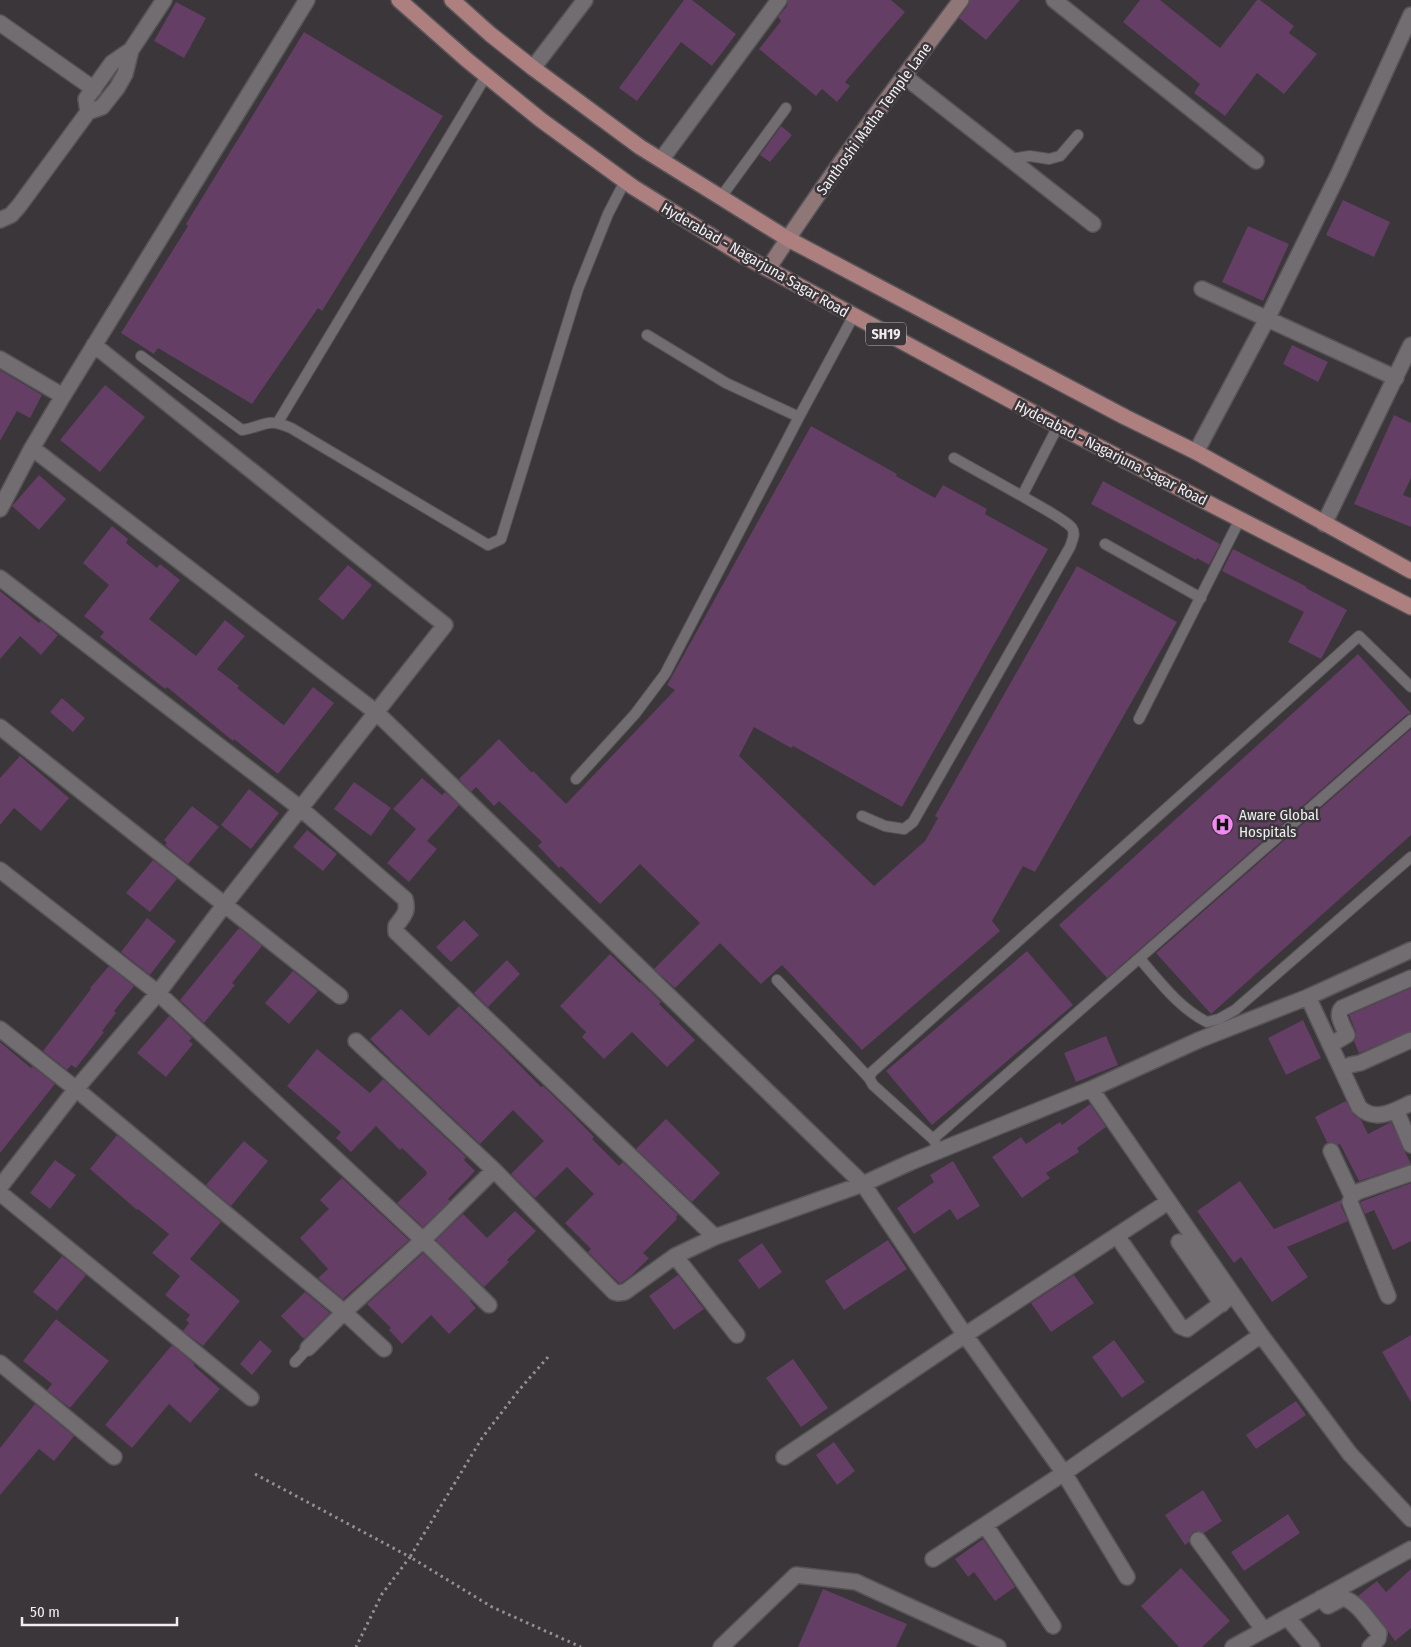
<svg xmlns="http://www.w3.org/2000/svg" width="1411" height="1647" font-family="'Fira Sans Condensed',sans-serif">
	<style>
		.building { fill: #643e64 }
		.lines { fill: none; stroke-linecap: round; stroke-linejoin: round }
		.lane-casing { stroke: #575457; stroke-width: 12 }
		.street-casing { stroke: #575457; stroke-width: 18 }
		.secondary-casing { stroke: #575457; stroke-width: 18 }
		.primary-casing { stroke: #575457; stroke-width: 18 }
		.path { stroke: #938f93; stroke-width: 3; stroke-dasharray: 2.5 4; stroke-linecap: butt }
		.lane { stroke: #726d71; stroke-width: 10 }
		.street { stroke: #726d71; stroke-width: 15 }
		.secondary { stroke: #8f7677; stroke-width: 15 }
		.primary { stroke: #ad7f7e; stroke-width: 15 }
		.labels { text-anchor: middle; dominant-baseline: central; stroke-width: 5; stroke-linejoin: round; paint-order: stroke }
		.shield { fill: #3a363a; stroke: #b9b6b9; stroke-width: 1 }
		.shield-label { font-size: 14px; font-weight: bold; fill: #f0edf0 }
		.street-label { font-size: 15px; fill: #f0edf0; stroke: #3a363a }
		.poi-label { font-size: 15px; fill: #f0edf0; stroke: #3a363a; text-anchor: start }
	</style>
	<rect width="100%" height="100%" fill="#3a363a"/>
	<!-- building -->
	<path class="building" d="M 684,0 L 692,0 L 736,34 L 712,66 L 681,42 L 637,101 L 619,88 Z
		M 788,0 L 891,0 L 905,12 L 845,82 L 850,86 L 837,102 L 822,89 L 816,96 L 759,49 L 781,21 L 778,17 L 787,6 Z
		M 970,0 L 1020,0 L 986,40 L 959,18 L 968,6 Z
		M 1140,0 L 1160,0 L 1220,48 L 1257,0 L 1260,0 L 1294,26 L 1289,33 L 1317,54 L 1284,94 L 1257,73 L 1225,116 L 1194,93 L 1200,84 L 1123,22 Z
		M 176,2 L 206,18 L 184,58 L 154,41 Z
		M 304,32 L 443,116 L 322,311 L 318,308 L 252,404 L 158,348 L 154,354 L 121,333 L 188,226 L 186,224 Z
		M 781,126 L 792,135 L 770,162 L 760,155 Z
		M 1343,200 L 1390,222 L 1374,257 L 1326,235 Z
		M 1248,226 L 1289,244 L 1263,301 L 1222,282 Z
		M 1292,345 L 1328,362 L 1318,382 L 1283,364 Z
		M 0,370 L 42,395 L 30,418 L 17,411 L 0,441 Z
		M 105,385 L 145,417 L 100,472 L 60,440 Z
		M 1394,415 L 1411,423 L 1411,478 L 1403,495 L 1411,498 L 1411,527 L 1354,504 Z
		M 811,426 L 897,474 L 896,476 L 935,498 L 943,485 L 987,509 L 985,514 L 1048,549 L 902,807 L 793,746 L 791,748 L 754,727 L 739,756 L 874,886 L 925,841 L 938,818 L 935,816 L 1077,566 L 1177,622 L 1035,872 L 1023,866 L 992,921 L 1000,931 L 862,1050 L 782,965 L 761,984 L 720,943 L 675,988 L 654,969 L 700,923 L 640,864 L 600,904 L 561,866 L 559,868 L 538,846 L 542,842 L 499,801 L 494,806 L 476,787 L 471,792 L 459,779 L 499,739 L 532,773 L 533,771 L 566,804 L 675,690 L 667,685 Z
		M 39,475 L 66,499 L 39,530 L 12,506 Z
		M 1103,481 L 1220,544 L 1209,565 L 1197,558 L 1196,560 L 1091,504 Z
		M 112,526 L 128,539 L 126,543 L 157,568 L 160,564 L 180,580 L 149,619 L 196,656 L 225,620 L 245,636 L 217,669 L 239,686 L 237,688 L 282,724 L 284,725 L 313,687 L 334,703 L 278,774 L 234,739 L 233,741 L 167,687 L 165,689 L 100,637 L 104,632 L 84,616 L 109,585 L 83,563 Z
		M 1233,549 L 1307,587 L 1306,588 L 1347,610 L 1321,659 L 1288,642 L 1304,612 L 1222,571 Z
		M 348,565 L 372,585 L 343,620 L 318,599 Z
		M 0,591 L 39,623 L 41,621 L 58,635 L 41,655 L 20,636 L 0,659 Z
		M 1358,654 L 1411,713 L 1406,715 L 1107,978 L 1059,925 Z
		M 62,698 L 85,718 L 73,732 L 50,712 Z
		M 1411,729 L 1411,835 L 1211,1014 L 1156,953 Z
		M 20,756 L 69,798 L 41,831 L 14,808 L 0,825 L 0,778 Z
		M 422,778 L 442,795 L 445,792 L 459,805 L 427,841 L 437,849 L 409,882 L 387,863 L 416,829 L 393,809 Z
		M 354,782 L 391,808 L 371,836 L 334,809 Z
		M 249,789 L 279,813 L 251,849 L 221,825 Z
		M 192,806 L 219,827 L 188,864 L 165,845 L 167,843 L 164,840 Z
		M 307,830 L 337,854 L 323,871 L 293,847 Z
		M 153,860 L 177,879 L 150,912 L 126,893 Z
		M 147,918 L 176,941 L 150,975 L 121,952 Z
		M 464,920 L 479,935 L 451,962 L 436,947 Z
		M 239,928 L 262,946 L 232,983 L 235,985 L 204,1023 L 180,1000 Z
		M 1027,951 L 1073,1005 L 932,1125 L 886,1071 Z
		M 610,954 L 640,983 L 641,982 L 661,1002 L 659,1004 L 695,1040 L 667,1067 L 632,1032 L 604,1059 L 582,1037 L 586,1032 L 560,1006 Z
		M 507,960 L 520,974 L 488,1007 L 474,993 Z
		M 109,966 L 134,986 L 114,1011 L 116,1013 L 102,1031 L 104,1032 L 76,1068 L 71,1065 L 67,1070 L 43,1051 L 91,989 L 90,988 Z
		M 293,971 L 318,991 L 289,1024 L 265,1003 Z
		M 1411,988 L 1411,1031 L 1359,1053 L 1354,1041 L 1356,1036 L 1356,1032 L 1349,1015 Z
		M 459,1006 L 501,1046 L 541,1087 L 543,1086 L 571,1113 L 594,1137 L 592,1139 L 619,1166 L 623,1162 L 678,1215 L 676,1217 L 677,1219 L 643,1253 L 649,1258 L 631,1276 L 621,1283 L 619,1283 L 588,1252 L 591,1249 L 565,1223 L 594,1194 L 567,1167 L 535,1198 L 511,1174 L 544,1141 L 513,1110 L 480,1144 L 396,1065 L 370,1039 L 401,1009 L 429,1036 Z
		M 169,1016 L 192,1038 L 189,1041 L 193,1044 L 166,1077 L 137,1053 Z
		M 1303,1020 L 1321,1058 L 1286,1075 L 1268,1038 Z
		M 1106,1036 L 1118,1065 L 1076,1082 L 1064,1053 Z
		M 0,1042 L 31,1068 L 32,1066 L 55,1084 L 0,1153 Z
		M 317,1049 L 370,1093 L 383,1079 L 466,1157 L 464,1160 L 475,1171 L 448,1199 L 450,1201 L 423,1227 L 397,1203 L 426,1175 L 427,1172 L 402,1148 L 400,1150 L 376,1126 L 351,1152 L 336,1138 L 341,1132 L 287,1086 Z
		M 1346,1101 L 1353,1114 L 1361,1120 L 1368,1134 L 1391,1122 L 1411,1164 L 1359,1181 L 1340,1144 L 1338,1145 L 1332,1142 L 1327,1142 L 1315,1117 Z
		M 1090,1104 L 1106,1127 L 1077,1148 L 1079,1152 L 1046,1173 L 1050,1178 L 1022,1198 L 992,1157 L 1021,1137 L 1026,1144 L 1060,1122 L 1062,1125 Z
		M 666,1119 L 720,1173 L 692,1202 L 636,1149 Z
		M 117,1135 L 221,1222 L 190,1259 L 240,1301 L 203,1346 L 183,1331 L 189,1323 L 186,1320 L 190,1315 L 165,1295 L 180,1276 L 152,1253 L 169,1234 L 138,1209 L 137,1210 L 90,1169 Z
		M 244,1141 L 268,1161 L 231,1206 L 206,1185 Z
		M 55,1160 L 76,1175 L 50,1209 L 30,1193 Z
		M 953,1161 L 980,1206 L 957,1220 L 950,1209 L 914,1234 L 897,1208 L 934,1182 L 930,1175 Z
		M 342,1178 L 409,1240 L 343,1299 L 318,1278 L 328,1269 L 300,1238 L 329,1209 L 320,1200 Z
		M 1240,1181 L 1274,1229 L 1341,1200 L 1341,1206 L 1348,1221 L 1287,1247 L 1308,1277 L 1272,1302 L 1241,1257 L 1234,1263 L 1197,1211 Z
		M 1411,1183 L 1411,1241 L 1393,1250 L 1374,1210 L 1365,1214 L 1360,1202 Z
		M 515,1211 L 536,1231 L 507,1260 L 509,1262 L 484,1287 L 436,1240 L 463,1214 L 487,1238 Z
		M 888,1240 L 907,1269 L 844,1310 L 825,1281 Z
		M 762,1243 L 782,1272 L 759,1289 L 738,1260 Z
		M 423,1253 L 471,1300 L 470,1301 L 476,1308 L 449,1334 L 431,1315 L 402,1344 L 389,1330 L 391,1328 L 367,1304 Z
		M 62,1256 L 86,1275 L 57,1311 L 33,1292 Z
		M 678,1275 L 704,1309 L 674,1330 L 649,1296 Z
		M 1074,1275 L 1094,1303 L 1051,1332 L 1031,1303 Z
		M 305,1292 L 330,1313 L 304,1339 L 281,1316 Z
		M 56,1319 L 109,1361 L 70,1408 L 47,1390 L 52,1384 L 23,1361 Z
		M 1411,1335 L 1411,1402 L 1382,1352 Z
		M 260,1340 L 272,1351 L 252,1375 L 240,1364 Z
		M 1114,1340 L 1145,1382 L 1122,1398 L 1092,1357 Z
		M 172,1345 L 191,1361 L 194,1364 L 194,1366 L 220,1389 L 190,1423 L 169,1404 L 132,1448 L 105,1425 Z
		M 793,1359 L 828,1408 L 801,1427 L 766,1378 Z
		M 1296,1401 L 1306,1415 L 1256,1449 L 1246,1435 Z
		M 35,1404 L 74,1436 L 54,1461 L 39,1449 L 0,1495 L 0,1448 Z
		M 834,1442 L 855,1471 L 837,1485 L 816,1455 Z
		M 1203,1490 L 1222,1521 L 1204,1533 L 1197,1531 L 1193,1532 L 1189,1537 L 1189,1542 L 1185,1545 L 1165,1515 Z
		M 1288,1514 L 1300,1533 L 1244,1571 L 1231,1552 Z
		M 983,1539 L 1015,1587 L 995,1601 L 974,1572 L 968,1577 L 955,1559 Z
		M 1181,1568 L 1230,1621 L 1202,1647 L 1179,1647 L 1141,1606 Z
		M 1411,1569 L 1411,1628 L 1395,1641 L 1374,1612 L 1358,1596 L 1377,1581 L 1386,1592 Z
		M 823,1589 L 907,1624 L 896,1647 L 798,1647 Z"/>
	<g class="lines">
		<defs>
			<path id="lane" d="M 1010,159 L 1030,156 L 1049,159 L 1060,156 L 1078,135
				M 721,197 L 786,108
				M 647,335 L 726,383 L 799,417
				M 141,356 L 242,430 C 266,426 266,417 291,428 L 488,545 L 501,539 L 578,289 L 608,214 L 625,181
				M 278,422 L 486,76
				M 954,458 L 1022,496
				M 1105,544 L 1201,598
				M 1139,719 L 1240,519
				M 576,779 L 635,714 L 665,674 L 799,417 L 853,317
				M 862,816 L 885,826 L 904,829 L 913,822 L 1070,547 C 1072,541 1076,534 1072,528 C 1065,519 1033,503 1022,496 L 1058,426
				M 1140,959 C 1160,982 1179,1008 1207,1022 L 1219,1019 L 1235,1010 L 1411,857
				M 777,980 L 869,1078
				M 933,1139 L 873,1085 L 869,1078 L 872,1072 L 1359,636 L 1411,687
				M 936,1144 L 933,1139 L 1411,720
				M 295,1362 L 308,1348"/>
			<path id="street" d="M 1054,0 L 1256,161
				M 0,23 L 94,89
				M 131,50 L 164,0
				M 533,68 L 585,0
				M 904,76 L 1093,224
				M 661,160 L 779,0
				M 0,220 L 11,215 L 19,206 L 88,112 L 102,107 L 117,88 L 125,74 L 131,50 L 112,63 L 86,99 L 88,112
				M 1202,289 L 1396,378
				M 0,359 L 63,396
				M 32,448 L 377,713 L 863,1184 L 911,1162 L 1091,1089 L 1199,1040 L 1308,997 L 1411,950
				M 1196,452 L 1267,319 L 1339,173 L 1411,15
				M 0,509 L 32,448 L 63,396 L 307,0
				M 1324,524 L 1411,345
				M 0,578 L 300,808 L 405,899 C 409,912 403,916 396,926 L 396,932 L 715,1237
				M 0,727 L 340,996
				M 0,870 L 158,993 L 423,1240 L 489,1305
				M 1308,997 L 1359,1107 C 1375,1123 1394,1111 1411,1103
				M 0,1029 L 76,1089 L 344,1312 L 308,1348
				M 356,1041 L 494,1170 L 614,1292 L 618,1293 L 625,1292 L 675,1256 L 715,1237 L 863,1184 L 965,1335 L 1064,1473 L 1127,1577
				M 1330,1045 L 1347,1035 C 1344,1027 1335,1015 1342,1008 L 1411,978
				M 1342,1070 L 1350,1065 L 1360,1063 L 1411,1040
				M 1091,1089 L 1261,1335 L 1350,1454 L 1411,1519
				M 1396,1110 L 1411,1145
				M 1331,1151 L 1352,1196
				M 0,1187 L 76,1089 L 158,993 L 225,904 L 445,625 L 94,345
				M 0,1193 L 251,1398
				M 1117,1236 L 1180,1326 L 1187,1329 L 1233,1295
				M 1179,1242 L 1222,1304
				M 675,1256 L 737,1335
				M 1388,1296 L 1350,1202 L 1352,1196 L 1357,1192 L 1411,1173
				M 384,1349 L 344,1312 L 423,1240 L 494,1170
				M 0,1363 L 114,1457
				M 784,1457 L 965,1335 L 1168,1202
				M 985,1525 L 1053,1626
				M 1198,1540 L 1263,1629
				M 933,1559 L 1064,1473 L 1261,1335
				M 1321,1598 L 1328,1606 L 1343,1598 C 1358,1602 1369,1622 1379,1633 L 1378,1639 L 1370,1647
				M 1287,1617 L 1312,1647
				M 721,1647 L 796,1575 L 856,1582 L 998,1647
				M 1233,1647 L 1411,1549"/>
			<path id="secondary" d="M 768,269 C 828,176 895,88 961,0"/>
			<path id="primary" d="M 399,0 L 467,60 L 541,120 L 633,187 L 742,255 L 1058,426 L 1411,607
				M 452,0 L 490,34 L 533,68 L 640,147 L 788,239 L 1125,417 L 1196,452 L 1411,571"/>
		</defs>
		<!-- lane casing -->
		<use href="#lane" class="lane-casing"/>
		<!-- street casing -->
		<use href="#street" class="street-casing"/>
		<!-- secondary casing -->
		<use href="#secondary" class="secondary-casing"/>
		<!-- primary casing -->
		<use href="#primary" class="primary-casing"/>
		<!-- path -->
		<path class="path" d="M 548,1357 L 519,1390 L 482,1438 L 410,1557 L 492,1607 L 581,1647
			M 255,1474 L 410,1557 L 382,1594 L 356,1647"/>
		<!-- lane -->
		<use href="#lane" class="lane"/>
		<!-- street -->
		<use href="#street" class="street"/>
		<!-- secondary -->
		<use href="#secondary" class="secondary"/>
		<!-- primary -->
		<use href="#primary" class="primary"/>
	</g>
	<!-- icons -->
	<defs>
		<symbol id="hospital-disc" viewBox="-11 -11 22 22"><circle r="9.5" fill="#f38af2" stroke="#3a363a"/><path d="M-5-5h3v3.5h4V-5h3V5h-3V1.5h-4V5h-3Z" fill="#111"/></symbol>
	</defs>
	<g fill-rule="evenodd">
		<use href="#hospital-disc" x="1210" y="812" width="25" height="25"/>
	</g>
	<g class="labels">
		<!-- shield labels -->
		<rect class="shield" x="866" y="322.5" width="40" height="23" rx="4"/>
		<g class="shield-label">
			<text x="886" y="334">SH19</text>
		</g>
		<!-- street labels -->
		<g class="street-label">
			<text transform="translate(874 119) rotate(-54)">Santhoshi Matha Temple Lane</text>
			<text transform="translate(755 260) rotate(30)">Hyderabad - Nagarjuna Sagar Road</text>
			<text transform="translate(1111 453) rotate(27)">Hyderabad - Nagarjuna Sagar Road</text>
		</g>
		<!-- poi labels -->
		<g class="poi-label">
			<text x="1239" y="815">Aware Global<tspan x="1239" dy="17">Hospitals</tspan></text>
		</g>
	</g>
	<!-- scale -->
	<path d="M22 1617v8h155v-8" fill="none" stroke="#f0edf0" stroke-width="2.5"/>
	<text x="30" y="1617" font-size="15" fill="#f0edf0" stroke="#3a363a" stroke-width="4" paint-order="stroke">50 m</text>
</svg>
